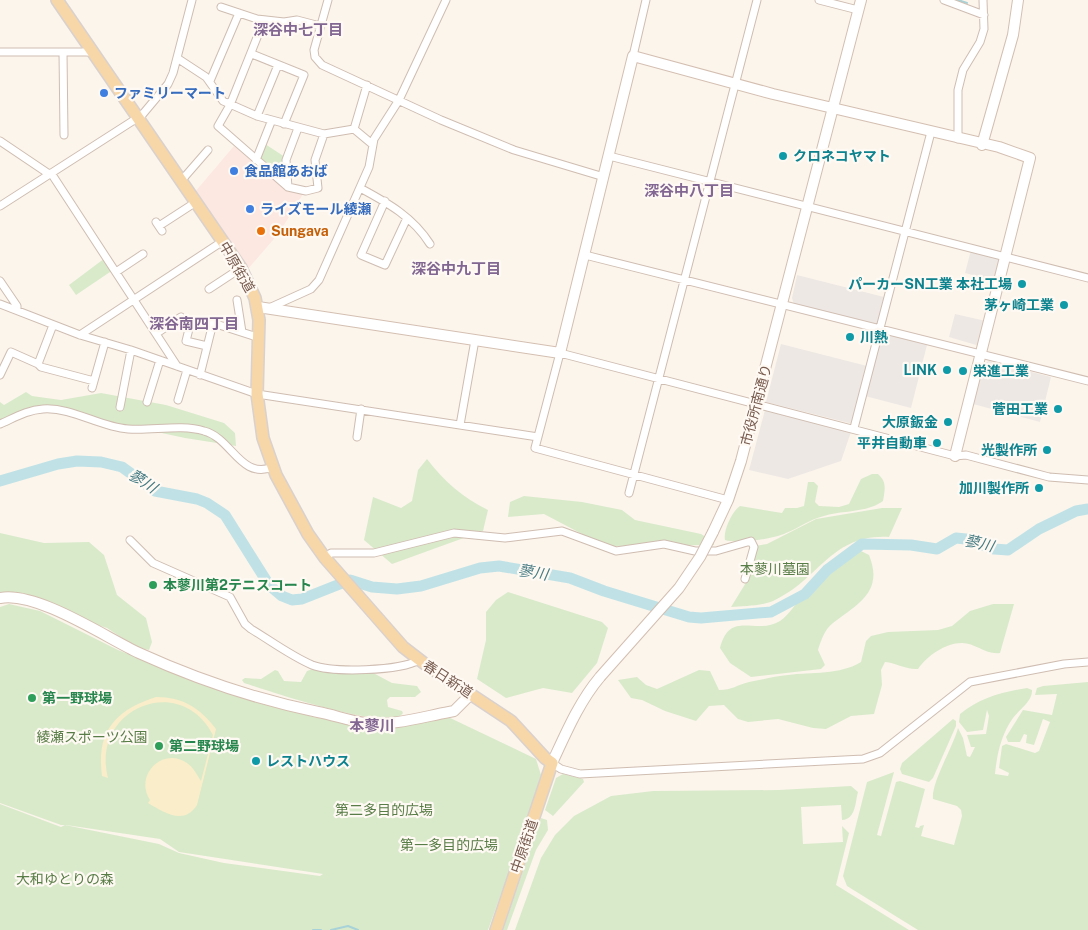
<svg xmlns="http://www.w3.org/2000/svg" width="1088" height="930" font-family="'Public Sans','Noto Sans JP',sans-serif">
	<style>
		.commercial { fill: #fce7e1 }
		.industrial { fill: #eee8e4 }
		.green { fill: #d9eaca }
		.sand { fill: #faedc9 }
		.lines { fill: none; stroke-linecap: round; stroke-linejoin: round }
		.stream { stroke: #a7d2d7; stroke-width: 2 }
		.river { stroke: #c0e2e6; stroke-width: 11 }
		.street-casing { stroke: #cfbdb1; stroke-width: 9 }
		.secondary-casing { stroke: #d4bfb1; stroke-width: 12 }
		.primary-casing { stroke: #d9d1ce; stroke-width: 14 }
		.street { stroke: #fff; stroke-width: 7 }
		.secondary { stroke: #fff; stroke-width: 10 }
		.primary { stroke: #f7d6a8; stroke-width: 11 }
		.secondary-bridge-casing { stroke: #d4bfb1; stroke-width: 12; stroke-linecap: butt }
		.secondary-bridge { stroke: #fff; stroke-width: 10 }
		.shop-dot { fill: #3f7fe0; stroke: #fef9f3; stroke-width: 2 }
		.culture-dot { fill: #0f9aa8; stroke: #fef9f3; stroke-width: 2 }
		.food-dot { fill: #e8710a; stroke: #fef9f3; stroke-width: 2 }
		.leisure-dot { fill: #2e9e5b; stroke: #fef9f3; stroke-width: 2 }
		.labels { text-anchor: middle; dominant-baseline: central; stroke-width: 4.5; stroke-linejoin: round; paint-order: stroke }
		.shop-label { font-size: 14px; font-weight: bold; fill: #366cbe; stroke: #fef9f3; text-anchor: start }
		.culture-label { font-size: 14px; font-weight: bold; fill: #0d838f; stroke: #fef9f3; text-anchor: end }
		.food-label { font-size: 14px; font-weight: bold; fill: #c56008; stroke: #fef9f3; text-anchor: start }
		.street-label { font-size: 14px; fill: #785b4f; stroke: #fef9f3 }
		.park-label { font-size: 14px; fill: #597d47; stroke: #fef9f3 }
		.leisure-label { font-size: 14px; font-weight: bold; fill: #27864d; stroke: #fef9f3; text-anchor: start }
		.neighbourhood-label { font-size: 15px; font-weight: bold; fill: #826793; stroke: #fef9f3 }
		.water-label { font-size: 15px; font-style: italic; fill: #457b83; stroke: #fef9f3 }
	</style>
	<rect width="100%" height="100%" fill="#fcf5ec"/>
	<!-- commercial -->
	<path class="commercial" d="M 234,146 L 287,191 L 303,194 L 279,233 L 247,270 L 195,192 Z"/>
	<!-- industrial -->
	<path class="industrial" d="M 971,250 L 1000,258 L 1001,261 L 996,281 L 965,273 Z
		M 797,275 L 884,297 L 877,324 L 794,304 L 792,298 Z
		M 955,314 L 986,321 L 980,343 L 976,345 L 949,337 Z
		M 882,333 L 927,345 L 911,408 L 865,396 Z
		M 781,344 L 867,366 L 853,424 L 766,402 Z
		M 989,361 L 1051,377 L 1040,422 L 973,404 L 983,364 Z
		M 765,410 L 851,432 L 841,461 L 788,479 L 749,470 Z"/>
	<!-- green -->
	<path class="green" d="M 265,144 L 285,157 L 285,177 L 282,179 L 260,161 L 260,156 Z
		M 105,258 L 113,270 L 76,295 L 69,285 Z
		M 26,392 L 32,396 L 61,400 L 101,393 L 166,405 L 224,423 L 235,433 L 236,446 L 185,438 L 58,411 L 28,414 L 7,426 L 0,428 L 0,402 L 4,405 Z
		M 427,459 C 444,481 462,497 488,510 L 483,531 L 392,564 L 364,540 L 373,497 L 401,508 L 412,501 L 418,470 Z
		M 872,474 L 878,474 C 887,482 885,489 883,501 C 867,513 843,510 824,516 C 810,519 799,528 786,533 C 774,539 738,544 725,540 C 723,531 732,511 740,506 L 782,513 L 785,508 L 797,508 L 804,506 L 808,482 L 814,482 L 818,486 L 815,502 L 819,506 L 839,507 L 849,504 L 861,479 Z
		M 524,496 L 582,502 L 622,510 L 635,520 L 701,534 L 714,542 L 714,545 L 612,546 L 601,544 L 544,514 L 508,517 L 510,502 Z
		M 882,508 L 902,508 L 889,537 C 830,534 820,580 773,601 C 761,606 744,606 731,607 L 747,581 L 755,546 L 767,544 L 816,519 Z
		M 0,533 L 44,543 L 89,542 L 104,555 L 117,595 L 146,618 L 152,642 L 149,650 L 136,647 L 107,628 L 0,594 Z
		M 861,551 L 869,555 C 884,592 858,604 833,623 C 825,629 821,640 818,650 L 825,665 L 821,669 L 751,677 L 730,663 L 720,648 C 730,609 756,636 780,621 C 789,615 796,603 803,595 C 816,579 841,555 861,551 Z
		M 508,592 L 602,622 L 608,628 L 597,663 L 572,693 L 543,688 L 506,698 L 477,679 L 486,640 L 486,612 L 496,600 Z
		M 9,604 L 40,611 L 118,650 L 195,680 L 313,717 L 367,726 L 446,716 L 536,759 L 541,775 L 524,830 L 488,930 L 0,930 L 0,804 L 61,827 L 65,825 L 159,844 L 179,853 L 224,863 L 320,876 L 323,874 L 179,852 L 160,839 L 66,825 L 61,825 L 0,803 L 0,607 Z
		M 993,604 L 1014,604 L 1000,653 C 986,655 975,643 962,643 C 945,643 927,656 918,669 C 906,670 897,663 885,662 L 881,670 L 882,685 L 874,714 L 851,716 L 826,729 L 813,728 L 778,719 L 748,722 L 738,719 L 724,705 L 709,706 L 696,721 L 665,711 L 642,700 L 631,698 L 618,680 L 637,677 L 646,685 L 657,689 L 699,670 L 710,671 L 719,690 C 732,690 737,685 749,682 C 762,680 775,676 788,675 C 811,672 840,675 861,662 L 866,641 L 871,636 L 888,632 L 938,630 L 952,626 L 970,611 Z
		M 321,666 L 362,667 L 392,683 L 417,686 L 421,692 L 415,697 L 390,697 L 387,700 L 388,707 L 402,711 L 403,713 C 390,733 267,690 244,683 L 242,680 L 245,678 L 261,679 L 275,670 L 278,671 L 284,681 L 301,682 L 307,671 Z
		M 1088,682 L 1088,930 L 918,930 L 847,886 L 843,876 L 867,782 L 894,772 L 877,835 L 881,836 L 896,782 L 900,781 L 925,789 L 915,827 L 919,828 L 920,826 L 924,825 L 921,836 L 954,845 L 962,816 L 961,810 L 957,806 L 933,799 C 931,783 953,747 958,728 L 963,738 L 967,756 L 970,757 L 975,747 L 971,747 L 967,735 L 986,734 L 989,716 L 987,710 L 983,730 L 967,732 L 959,722 L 960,714 C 980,698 1001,692 1027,688 L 1032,690 C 1033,701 1019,710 1013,718 C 1001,735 997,754 995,774 L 1008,776 L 1009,773 L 999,768 L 1002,746 L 1006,744 L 1035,753 L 1039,751 L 1050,722 L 1043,719 L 1034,745 L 1026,743 L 1027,735 L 1024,734 L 1020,742 L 1008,742 L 1006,737 L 1023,710 L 1052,715 L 1057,694 L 1035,695 L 1037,688 L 1043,686 Z
		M 953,719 L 956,721 L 956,726 L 933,778 L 929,782 L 902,774 L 900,769 L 902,763 Z
		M 563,774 L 583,779 L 584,782 L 553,816 L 545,810 L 556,778 Z
		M 851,786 L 858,792 C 855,803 856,819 842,820 L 841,805 L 801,807 L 803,844 L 843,842 L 842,826 L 849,833 L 836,885 L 909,930 L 515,930 L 541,858 L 555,835 L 574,816 L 611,796 L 653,791 L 779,790 Z
		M 541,818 L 547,820 L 548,830 L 536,850 L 507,930 L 503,930 Z"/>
	<!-- sand -->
	<path class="sand" d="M 156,697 C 183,697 200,708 216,729 L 197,805 C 184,826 163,812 148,803 L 150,800 C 134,776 162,746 187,763 C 194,768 197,775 201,781 L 213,735 C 180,671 90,709 108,778 L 102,776 C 96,732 115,710 156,697 Z"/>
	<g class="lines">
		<!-- stream -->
		<path class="stream" d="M 958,0 L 967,3
			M 313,930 L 321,930
			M 331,930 L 348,926 L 358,930"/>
		<!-- river -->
		<path class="river" d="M 0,481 L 58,464 L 77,461 L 101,462 L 122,467 L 155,491 L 197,499 L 207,503 L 225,515 L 269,585 L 282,596 L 292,600 L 302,599 L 350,580 L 372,587 L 397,589 L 421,586 L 480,568 L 499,566 L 570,578 L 604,591 L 689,617 L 701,618 L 771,612 L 805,594 L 827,570 L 862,544 L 911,545 L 937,549 L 956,538 L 966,539 L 994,549 L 1008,550 L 1039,529 L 1076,511 L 1088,509"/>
		<defs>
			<path id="street" d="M 328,0 L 314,50 L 315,57 L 322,65 L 441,120 L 514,150 L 604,177
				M 819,0 L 858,10
				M 944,0 L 984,15
				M 221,7 L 257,19 L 284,22 L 297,20 L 320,26
				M 264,20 L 230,105 L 218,126 L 288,187 L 306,191 L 318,188 L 315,160 L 324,134
				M 0,52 L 93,52
				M 63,52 L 64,135
				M 252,54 L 304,75 L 284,124
				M 633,56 L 646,0
				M 177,58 L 206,77 L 223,101 L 257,116 L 324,134 L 354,129
				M 210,81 L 239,13
				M 257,116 L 278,65
				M 354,129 L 367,85
				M 354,129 L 372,144
				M 958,139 L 958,90 L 963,70 L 980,42 L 984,29 L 983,0
				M 0,141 L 49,174
				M 609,156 L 1088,278
				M 256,160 L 271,122
				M 51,173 L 177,366
				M 181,181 L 208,150
				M 288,187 L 286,160 L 298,128
				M 360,188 C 388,203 413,217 430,244
				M 385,201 L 361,255 L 385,265 L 407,218
				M 0,206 L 142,115 L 168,84 L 173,73 L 192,0
				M 156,222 L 162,231
				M 159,226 L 196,202
				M 585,255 L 1088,381
				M 116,272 L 143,254
				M 0,281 L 17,306 L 17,310
				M 209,289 L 241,268
				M 237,300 L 242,332
				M 0,304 L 80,335 L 131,350 L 257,394 L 538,437
				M 269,308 L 311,289 L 319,280 L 369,167 L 374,139 L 399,100 L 446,0
				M 157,333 L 181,317 L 189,329 L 186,341 L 207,346
				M 80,335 L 223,241
				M 38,364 L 41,367 L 94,381
				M 0,375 L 11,352 L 38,364 L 53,325
				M 200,375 L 213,323 L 260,338
				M 92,388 L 105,342
				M 178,400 L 187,370
				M 147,402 L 160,360
				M 120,407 L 131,350
				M 0,424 C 14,418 27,410 43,409 C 73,407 99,427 128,429 C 152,431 181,424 204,431 C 232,438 240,480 273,467
				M 460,425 L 475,340
				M 854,428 L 931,132
				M 357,437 L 361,409
				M 629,493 L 757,0
				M 728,500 L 535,448 L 560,353 L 955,456 L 966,455 L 1049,477 L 1088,480
				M 130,540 L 153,563 L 230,597 L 245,624 L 251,629 C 271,641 291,656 312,665 C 333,673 400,671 419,660
				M 325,558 L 331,553 L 374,553 L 454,533 L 505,538 L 562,531 L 616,551 L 664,544 L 695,551 L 716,551 L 751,541 L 754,547 L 745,579
				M 552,763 L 561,769 L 580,774 L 863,759 L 880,753 L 970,682 L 1064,664 L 1088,662"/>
			<path id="secondary" d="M 982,145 L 1013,35 L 1018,0
				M 258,307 L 560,353 L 633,56 L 773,94 L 999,147 L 1030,158 L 955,456
				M 713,532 L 728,500 L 741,461 L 861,0
				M 0,598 C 37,591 105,637 139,653 C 194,678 259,700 318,712 C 334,715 350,721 366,723 C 393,726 422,717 449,712 L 454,711 L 471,694
				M 552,763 C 566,733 579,702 600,677"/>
			<path id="primary" d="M 57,0 L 241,268 L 255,298 L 259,320 L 257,394 L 263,438 L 276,475 L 308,534 L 325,558 L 403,647 L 425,664 L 511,721 L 545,758 L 552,763 L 496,930"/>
		</defs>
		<!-- street casing -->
		<use href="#street" class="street-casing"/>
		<!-- secondary casing -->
		<use href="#secondary" class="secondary-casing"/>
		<!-- primary casing -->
		<use href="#primary" class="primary-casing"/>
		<!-- street -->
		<use href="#street" class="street"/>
		<!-- secondary -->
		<use href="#secondary" class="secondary"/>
		<!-- primary -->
		<use href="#primary" class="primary"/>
		<defs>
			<path id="secondary-bridge" d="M 600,677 L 679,588 L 700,557 L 713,532"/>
		</defs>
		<!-- secondary-bridge casing -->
		<use href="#secondary-bridge" class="secondary-bridge-casing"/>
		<!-- secondary-bridge -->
		<use href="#secondary-bridge" class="secondary-bridge"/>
	</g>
	<!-- markers -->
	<g class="shop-dot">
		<circle cx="104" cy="93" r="5"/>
		<circle cx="234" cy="171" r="5"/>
		<circle cx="250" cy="209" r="5"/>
	</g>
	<g class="culture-dot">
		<circle cx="783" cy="156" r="5"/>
		<circle cx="1022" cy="284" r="5"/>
		<circle cx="1064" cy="305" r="5"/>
		<circle cx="850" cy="337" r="5"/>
		<circle cx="947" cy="370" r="5"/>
		<circle cx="963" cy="371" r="5"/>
		<circle cx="1058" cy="409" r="5"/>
		<circle cx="948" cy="422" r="5"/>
		<circle cx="937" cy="443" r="5"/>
		<circle cx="1047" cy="450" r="5"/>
		<circle cx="1039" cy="488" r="5"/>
		<circle cx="256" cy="761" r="5"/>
	</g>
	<circle class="food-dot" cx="261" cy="231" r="5"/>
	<g class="leisure-dot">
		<circle cx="153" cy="585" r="5"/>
		<circle cx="32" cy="698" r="5"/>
		<circle cx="159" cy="746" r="5"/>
	</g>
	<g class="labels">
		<!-- shop labels -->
		<g class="shop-label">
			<text x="114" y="93">ファミリーマート</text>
			<text x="244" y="171">食品館あおば</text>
			<text x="260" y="209">ライズモール綾瀬</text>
		</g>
		<!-- culture labels -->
		<g class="culture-label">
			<text x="793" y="156" text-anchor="start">クロネコヤマト</text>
			<text x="1012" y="284">パーカーSN工業 本社工場</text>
			<text x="1054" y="305">茅ヶ崎工業</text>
			<text x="860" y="337" text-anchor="start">川熱</text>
			<text x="937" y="370">LINK</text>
			<text x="973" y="371" text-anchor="start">栄進工業</text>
			<text x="1048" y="409">菅田工業</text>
			<text x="938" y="422">大原鈑金</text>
			<text x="927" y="443">平井自動車</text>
			<text x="1037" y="450">光製作所</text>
			<text x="1029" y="488">加川製作所</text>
			<text x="266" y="761" text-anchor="start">レストハウス</text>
		</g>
		<!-- food labels -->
		<g class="food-label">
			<text x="271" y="231">Sungava</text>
		</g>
		<!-- street labels -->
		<g class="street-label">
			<text transform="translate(237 267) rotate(60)">中原街道</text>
			<text transform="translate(756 405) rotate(-75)">市役所南通り</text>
			<text transform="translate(448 679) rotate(33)">春日新道</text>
			<text transform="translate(524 846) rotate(-71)">中原街道</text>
		</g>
		<!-- park labels -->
		<g class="park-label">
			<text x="775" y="569">本蓼川墓園</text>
			<text x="92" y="737">綾瀬スポーツ公園</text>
			<text x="384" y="810">第二多目的広場</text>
			<text x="449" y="845">第一多目的広場</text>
			<text x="65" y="879">大和ゆとりの森</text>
		</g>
		<!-- leisure labels -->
		<g class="leisure-label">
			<text x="163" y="585">本蓼川第2テニスコート</text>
			<text x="42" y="698">第一野球場</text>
			<text x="169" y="746">第二野球場</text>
		</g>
		<!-- neighbourhood labels -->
		<g class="neighbourhood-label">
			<text x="298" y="29">深谷中七丁目</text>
			<text x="689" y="190">深谷中八丁目</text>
			<text x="456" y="268">深谷中九丁目</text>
			<text x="194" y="323">深谷南四丁目</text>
			<text x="372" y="725">本蓼川</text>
		</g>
		<!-- water labels -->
		<g class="water-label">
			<text transform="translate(143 481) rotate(33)">蓼川</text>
			<text transform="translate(979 543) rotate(13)">蓼川</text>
			<text transform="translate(533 572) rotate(9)">蓼川</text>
		</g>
	</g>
</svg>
